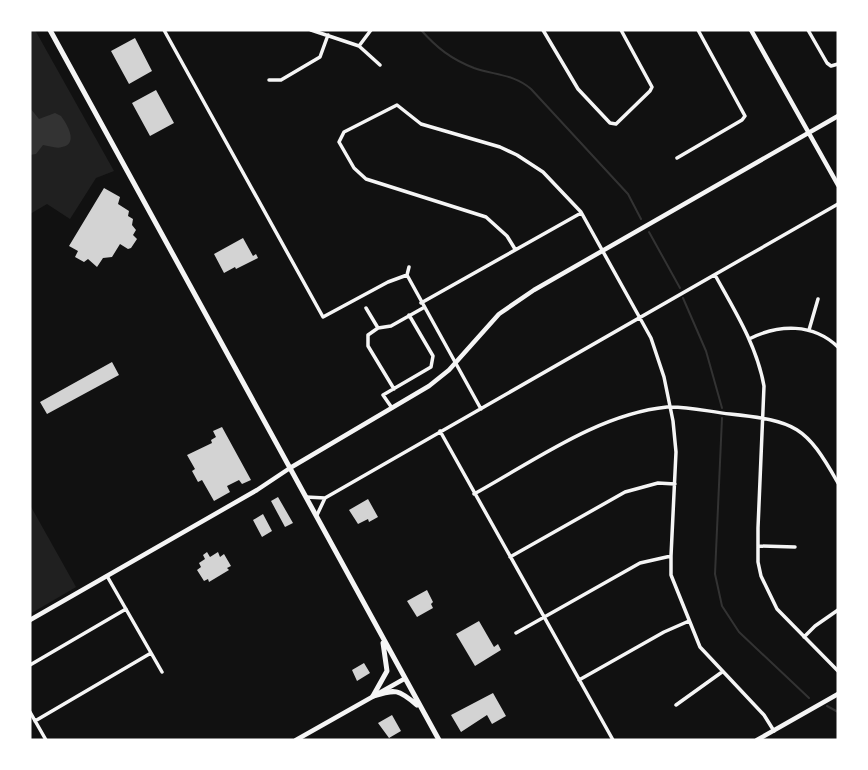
<svg xmlns="http://www.w3.org/2000/svg" width="868" height="770" font-family="'Source Serif 4',serif">
	<style>
		.green { fill: #202020 }
		.water { fill: #333 }
		.lines { fill: none; stroke-linecap: round; stroke-linejoin: round }
		.stream { stroke: #333; stroke-width: 2 }
		.building { fill: #d3d3d3 }
		.minor { stroke: #f5f5f5; stroke-width: 3.5 }
		.tertiary { stroke: #f5f5f5; stroke-width: 4.5 }
		.primary { stroke: #f5f5f5; stroke-width: 5 }
	</style>
	<rect width="100%" height="100%" fill="#111"/>
	<!-- green -->
	<path class="green" d="M 30,30 L 35,30 L 114,171 L 96,178 L 70,219 L 47,204 L 30,214 Z
		M 30,505 L 76,587 L 30,614 Z"/>
	<!-- water -->
	<path class="water" d="M 30,108 L 39,119 L 55,113 L 61,116 C 67,124 79,144 62,147 C 57,149 49,146 43,145 L 36,154 L 30,155 Z"/>
	<g class="lines">
		<!-- stream -->
		<path class="stream" d="M 421,30 C 437,48 451,59 474,68 C 494,75 514,74 531,89 L 628,194 L 641,219
			M 649,232 L 680,288
			M 683,298 L 706,351 L 722,408
			M 722,418 L 715,574 L 722,606 L 739,632 L 809,698
			M 827,706 L 838,712"/>
	</g>
	<!-- building -->
	<path class="building" d="M 135,38 L 152,71 L 129,84 L 111,51 Z
		M 156,90 L 174,123 L 150,136 L 132,103 Z
		M 104,188 L 120,197 L 118,204 L 129,211 L 128,216 L 133,219 L 132,225 L 136,230 L 133,235 L 137,239 L 131,248 L 128,249 L 120,244 L 112,257 L 103,258 L 97,267 L 88,259 L 84,262 L 75,257 L 78,251 L 69,246 Z
		M 243,238 L 253,256 L 256,254 L 258,258 L 236,269 L 235,267 L 224,273 L 214,254 Z
		M 112,362 L 119,375 L 47,414 L 40,402 Z
		M 222,427 L 251,480 L 242,484 L 239,480 L 227,486 L 230,492 L 214,501 L 202,480 L 198,482 L 192,471 L 195,469 L 187,455 L 212,443 L 211,440 L 216,437 L 213,431 Z
		M 278,497 L 293,523 L 285,527 L 271,501 Z
		M 368,499 L 378,517 L 369,522 L 368,519 L 358,524 L 349,510 Z
		M 263,514 L 272,531 L 262,537 L 253,520 Z
		M 207,552 L 210,557 L 218,552 L 220,557 L 224,554 L 231,566 L 227,568 L 229,570 L 209,582 L 208,579 L 204,581 L 197,570 L 201,567 L 199,563 L 205,559 L 203,555 Z
		M 427,590 L 433,602 L 431,604 L 433,608 L 417,617 L 407,601 Z
		M 479,621 L 494,647 L 498,644 L 501,650 L 475,666 L 456,634 Z
		M 364,663 L 370,673 L 357,681 L 352,670 Z
		M 493,693 L 506,716 L 492,724 L 487,715 L 461,732 L 451,715 Z
		M 392,715 L 401,731 L 389,738 L 378,723 Z"/>
	<g class="lines">
		<!-- minor -->
		<path class="minor" d="M 164,30 L 323,317 L 388,282 L 407,275
			M 311,30 L 359,46 L 380,65
			M 543,30 L 578,89 L 610,123 L 616,124 L 650,91 L 652,87 L 621,30
			M 808,30 L 827,63 L 831,66 L 838,64
			M 359,46 L 371,30
			M 269,80 L 281,80 L 320,57 L 328,35
			M 677,158 L 742,120 L 745,116 L 698,30
			M 515,249 L 507,236 L 486,217 L 366,179 L 354,168 L 339,142 L 344,132 L 397,105 L 421,124 L 500,147 L 517,155 L 543,172 L 581,212 L 651,338 L 664,377 L 673,421 L 676,452 L 671,556 L 671,575 L 700,647 L 764,715 L 774,731
			M 409,267 L 407,275 L 481,409
			M 715,275 C 735,311 757,346 764,386 L 758,528 L 758,562 L 761,576 L 777,609 L 838,671
			M 421,303 L 581,213
			M 366,308 L 378,328 L 391,326 L 423,308
			M 378,328 L 368,335 L 368,346 L 394,389
			M 809,330 L 818,299
			M 749,339 C 779,324 813,323 838,347
			M 392,408 L 383,395 L 431,367 L 433,356 L 409,315
			M 440,431 L 613,740
			M 474,494 C 534,461 598,414 667,407 C 687,406 710,412 730,414 C 796,421 806,426 838,483
			M 306,497 L 325,498
			M 317,515 L 325,498 L 838,204
			M 758,546 L 795,547
			M 510,557 L 625,492 L 658,483 L 675,484
			M 107,576 L 162,672
			M 516,633 L 640,563 L 671,556
			M 804,637 L 815,626 L 838,610
			M 30,665 L 126,609
			M 579,680 L 664,632 L 689,621
			M 676,705 L 722,672
			M 30,712 L 46,740
			M 35,721 L 151,653"/>
		<!-- tertiary -->
		<path class="tertiary" d="M 751,30 L 838,185
			M 30,620 L 257,490 L 290,468 L 429,386 L 449,370 L 499,314 L 534,290 L 838,116
			M 296,740 L 404,679
			M 757,740 L 838,694"/>
		<!-- primary -->
		<path class="primary" d="M 50,30 L 439,740
			M 373,696 L 387,671 L 383,643
			M 373,696 C 396,689 398,689 417,705"/>
	</g>
	<!-- border -->
	<rect width="868" height="770" fill="none" stroke="#ffffff" stroke-width="63"/>
</svg>
